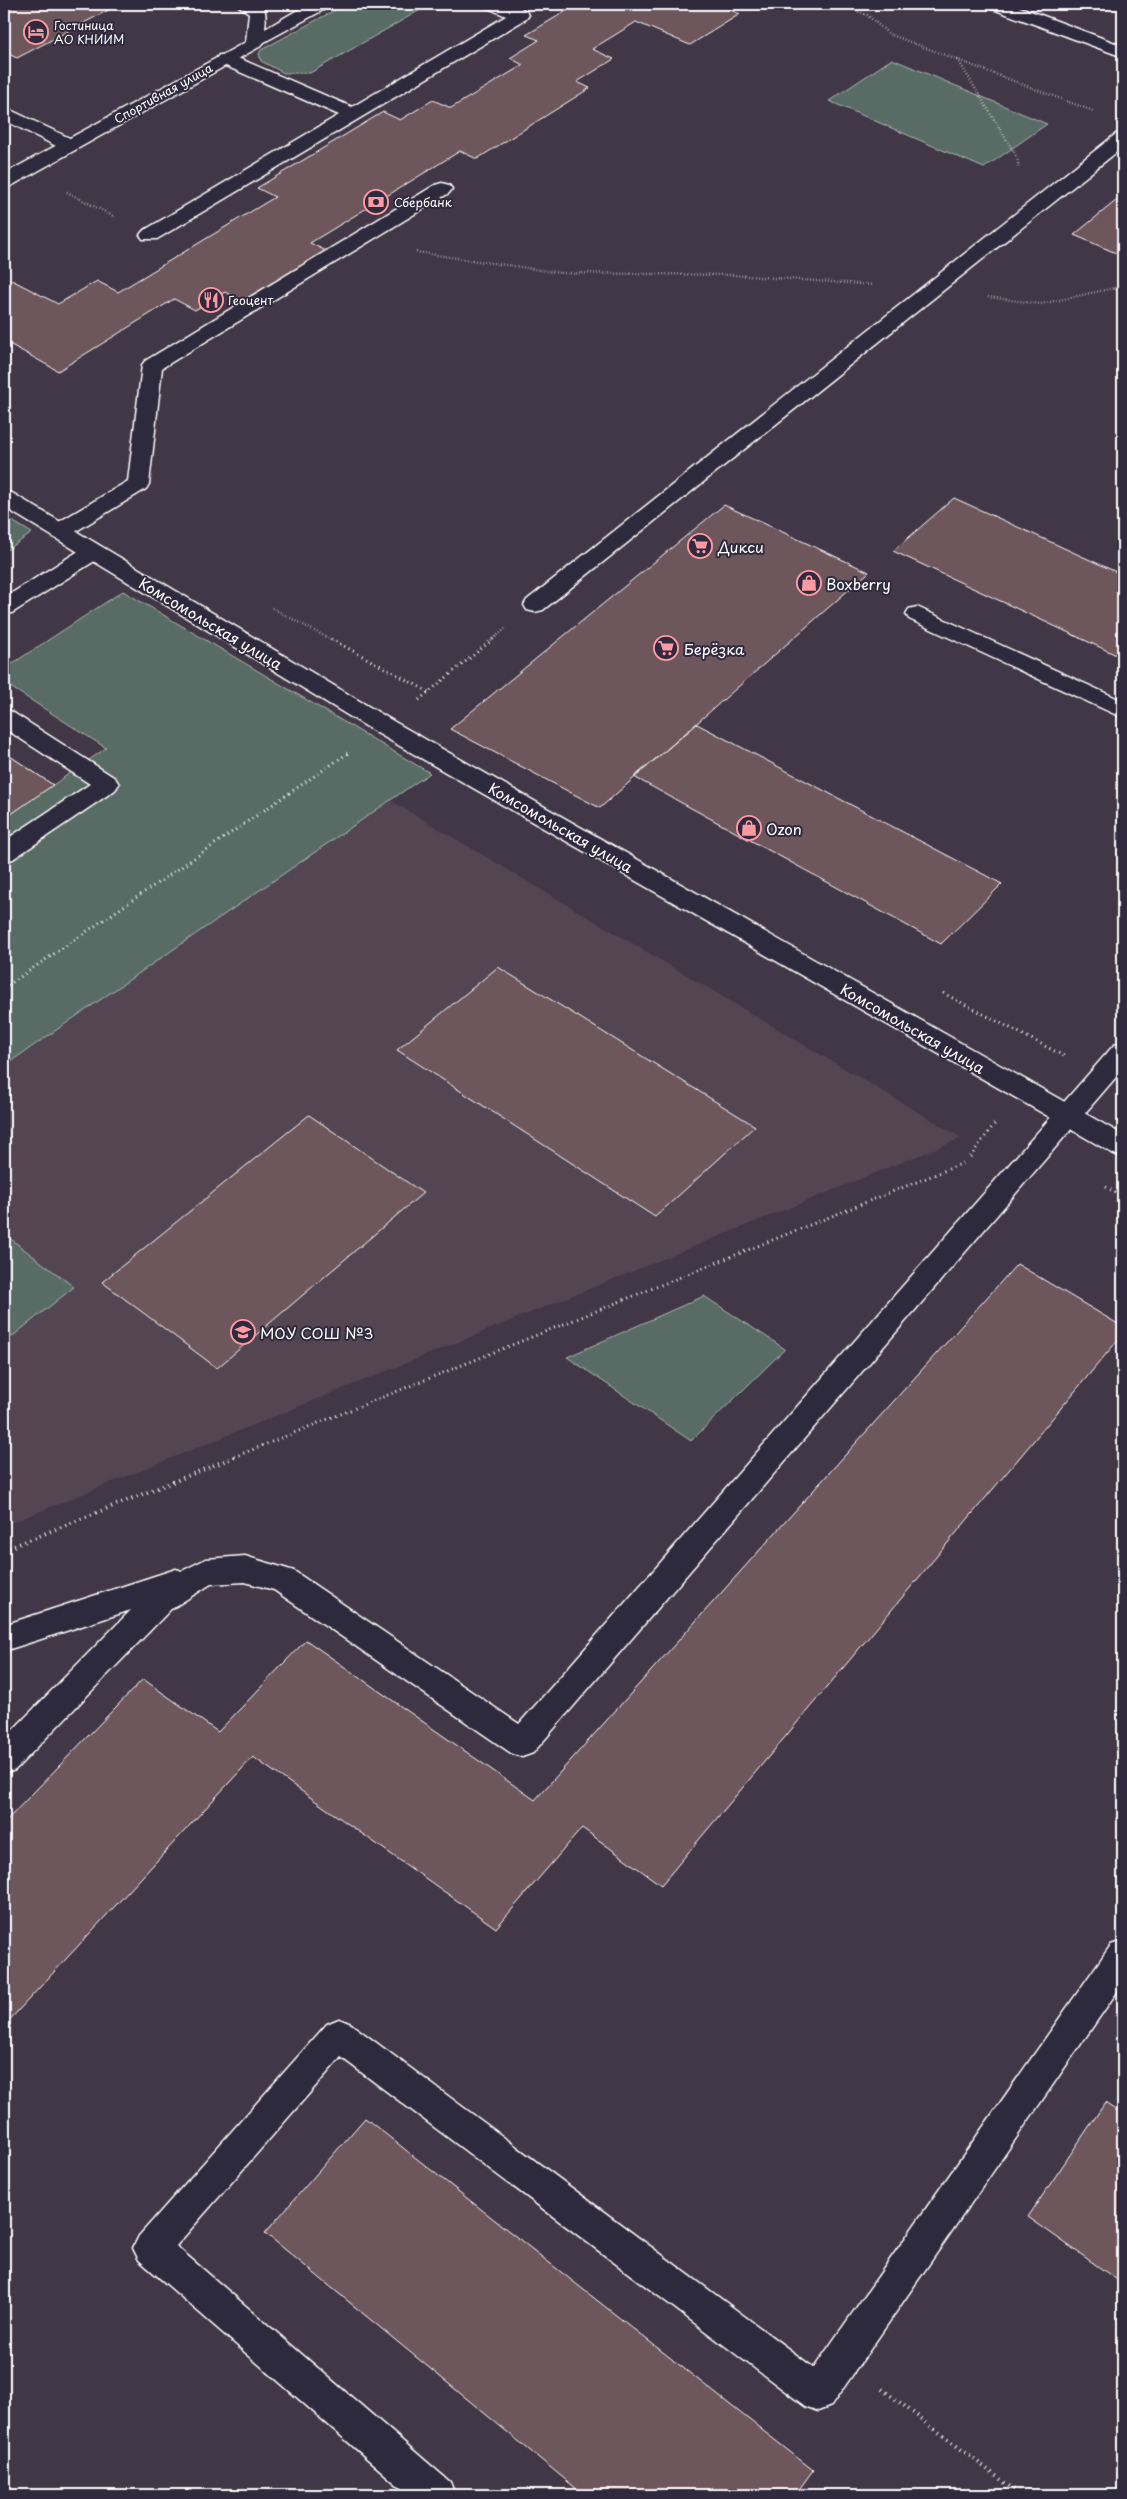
<svg xmlns="http://www.w3.org/2000/svg" width="1127" height="2499" font-family="'Playpen Sans',sans-serif">
	<style>
		.built { fill: #534451 }
		.green { fill: #586c65; stroke: #acb6b2 }
		.building { fill: #6d565c; stroke: #fff }
		.lines { fill: none; stroke-linecap: round; stroke-linejoin: round }
		.service-casing { stroke: #fff; stroke-width: 3 }
		.minor-casing { stroke: #fff; stroke-width: 3 }
		.tertiary-casing { stroke: #fff; stroke-width: 3 }
		.secondary-casing { stroke: #fff; stroke-width: 3 }
		.path-far2 { stroke: #fff; stroke-width: 2.5; stroke-dasharray: 0.5 2.5; stroke-linecap: butt }
		.path-far1 { stroke: #fff; stroke-width: 3; stroke-dasharray: 1 4; stroke-linecap: butt }
		.path { stroke: #fff; stroke-width: 4; stroke-dasharray: 1 4.5; stroke-linecap: butt }
		.service { fill: #2f2a3d; fill-rule: evenodd }
		.minor { fill: #2f2a3d; fill-rule: evenodd }
		.tertiary { fill: #2f2a3d; fill-rule: evenodd }
		.secondary { fill: #2f2a3d; fill-rule: evenodd }
		.labels { text-anchor: middle; dominant-baseline: central; stroke-width: 4; stroke-linejoin: round; paint-order: stroke }
		.far-poi-label { font-size: 12px; fill: #fff; stroke: #2f2a3d; text-anchor: start }
		.far-street-label { font-size: 12px; fill: #fff; stroke: #2f2a3d }
		.poi-label { font-size: 15px; fill: #fff; stroke: #2f2a3d; text-anchor: start }
		.street-label { font-size: 15px; fill: #fff; stroke: #2f2a3d }
	</style>
	<rect width="100%" height="100%" fill="#423746"/>
	<filter id="ink" filterUnits="userSpaceOnUse"><feTurbulence type="fractalNoise" baseFrequency=".02" numOctaves="2"/><feDisplacementMap in="SourceGraphic" scale="10" xChannelSelector="R" yChannelSelector="G"/><feConvolveMatrix kernelMatrix="1 2 1 2 8 2 1 2 1" color-interpolation-filters="sRGB"/></filter>
	<g filter="url(#ink)">
		<!-- built -->
		<path class="built" d="M 390,800 L 962,1138 L 4,1526 L 4,1066 Z"/>
		<!-- green -->
		<path class="green" d="M 346,4 L 422,4 L 422,9 L 310,73 L 284,73 L 261,61 L 259,54 L 261,50 Z
			M 892,59 L 1047,124 L 984,168 L 829,101 Z
			M 4,516 L 32,533 L 4,552 Z
			M 123,591 L 430,773 L 4,1066 L 4,752 L 53,785 L 106,748 L 4,683 L 4,669 Z
			M 4,1234 L 74,1287 L 4,1343 Z
			M 704,1296 L 785,1349 L 691,1441 L 567,1357 Z"/>
		<!-- building -->
		<path class="building" d="M 18,4 L 120,4 L 17,58 L 4,52 L 4,11 Z
			M 578,4 L 716,4 L 740,14 L 690,45 L 636,22 L 592,49 L 614,59 L 577,82 L 590,88 L 477,159 L 460,151 L 310,243 L 326,251 L 242,301 L 225,292 L 195,310 L 174,299 L 58,371 L 4,341 L 4,276 L 58,304 L 97,281 L 118,292 L 275,197 L 257,188 L 383,112 L 400,120 L 433,100 L 451,108 L 523,65 L 510,58 L 539,40 L 526,35 Z
			M 1123,195 L 1123,256 L 1074,235 Z
			M 954,498 L 1123,575 L 1123,658 L 893,551 Z
			M 724,505 L 869,572 L 600,808 L 450,729 Z
			M 697,724 L 1002,884 L 941,944 L 634,777 Z
			M 4,752 L 53,785 L 4,819 Z
			M 498,967 L 755,1126 L 655,1217 L 397,1050 Z
			M 309,1115 L 423,1193 L 217,1368 L 102,1282 Z
			M 1017,1264 L 1123,1327 L 1123,1334 L 661,1885 L 582,1828 L 496,1928 L 253,1757 L 4,2026 L 4,1823 L 143,1679 L 218,1732 L 306,1640 L 535,1800 Z
			M 1105,2103 L 1123,2115 L 1123,2284 L 1028,2217 Z
			M 365,2118 L 813,2470 L 795,2495 L 584,2495 L 265,2233 Z"/>
		<g class="lines">
			<defs>
				<path id="service" d="M 236,4 C 261,2 268,1 265,29 L 308,4 L 330,4 L 327,8 L 255,47 L 249,46 L 246,42 L 249,13 Z
					M 485,4 C 499,3 520,2 529,15 L 526,19 L 157,239 L 143,239 L 140,235 L 143,231 L 339,115 L 219,63 L 216,59 L 219,55 L 231,55 L 352,107 L 506,16 L 488,8 Z
					M 4,107 L 76,141 L 78,145 L 76,149 L 62,149 L 4,120 Z
					M 1123,132 L 1123,147 L 543,610 L 535,612 L 527,610 L 524,605 L 527,600 L 1116,134 Z
					M 442,183 L 449,185 L 452,189 L 449,193 L 162,368 L 149,484 L 146,489 L 68,536 L 60,538 L 52,536 L 49,531 L 52,526 L 128,481 L 142,365 L 145,361 L 435,185 Z
					M 93,545 L 101,547 L 104,552 L 101,557 L 12,613 L 4,615 L 4,598 L 85,547 Z
					M 917,607 L 1123,701 L 1123,718 L 909,619 L 906,614 L 909,609 Z
					M 4,709 L 12,712 L 115,778 L 119,784 L 115,790 L 13,859 L 4,861 L 4,841 L 90,784 L 4,728 Z
					M 1123,1043 L 1123,1069 L 533,1753 L 522,1757 L 511,1753 L 274,1590 L 245,1582 L 211,1584 L 171,1609 L 15,1770 L 4,1774 L 4,1739 L 131,1610 L 4,1651 L 4,1625 L 176,1569 L 182,1571 L 206,1559 L 245,1556 L 294,1571 L 519,1724 L 1114,1045 Z
					M 1123,1941 L 1123,1983 L 831,2406 L 818,2411 L 805,2406 L 341,2057 L 176,2246 L 450,2482 L 455,2495 L 409,2495 L 139,2260 L 133,2248 L 139,2236 L 327,2024 L 339,2019 L 351,2024 L 814,2368 L 1111,1945 Z"/>
				<path id="minor" d="M 255,37 L 261,38 L 264,42 L 261,46 L 11,186 L 4,188 L 4,174 Z
					M 385,719 L 393,721 L 1123,1135 L 1123,1157 L 1114,1154 L 377,733 L 373,727 L 377,721 Z"/>
				<path id="tertiary" d="M 4,491 L 12,493 L 393,721 L 397,727 L 393,733 L 385,735 L 377,733 L 4,507 Z"/>
				<path id="secondary" d="M 987,4 L 1012,4 L 1123,46 L 1123,57 L 990,8 Z"/>
			</defs>
			<!-- service casing -->
			<use href="#service" class="service-casing"/>
			<!-- minor casing -->
			<use href="#minor" class="minor-casing"/>
			<!-- tertiary casing -->
			<use href="#tertiary" class="tertiary-casing"/>
			<!-- secondary casing -->
			<use href="#secondary" class="secondary-casing"/>
			<!-- path-far2 -->
			<path class="path-far2" d="M 839,4 L 867,15 L 889,34 L 1093,111
				M 958,60 L 1017,157 L 1019,169
				M 67,192 L 115,217
				M 416,252 L 561,273 L 733,275 L 873,285
				M 1113,289 L 1123,290
				M 988,297 L 1041,304 L 1123,286
				M 272,608 L 333,641
				M 491,641 L 505,629"/>
			<!-- path-far1 -->
			<path class="path-far1" d="M 331,639 L 429,692
				M 419,700 L 493,639
				M 4,988 L 348,753
				M 943,993 L 1064,1056
				M 970,1157 L 996,1122
				M 1106,1187 L 1123,1197
				M 234,1457 L 966,1162"/>
			<!-- path -->
			<path class="path" d="M 4,1550 L 237,1456
				M 882,2389 L 1021,2495"/>
			<!-- service -->
			<use href="#service" class="service"/>
			<!-- minor -->
			<use href="#minor" class="minor"/>
			<!-- tertiary -->
			<use href="#tertiary" class="tertiary"/>
			<!-- secondary -->
			<use href="#secondary" class="secondary"/>
		</g>
	</g>
	<!-- icons -->
	<defs>
		<symbol id="hotel-ring" viewBox="-11 -11 22 22"><circle r="9.5" fill="#2f2a3d" stroke="#ff9aa2" stroke-width="1.5"/><path d="M-6-4.5h1.5V1H6V5H4.5V3h-9V5H-6ZM-4 0a1.8 1.8 0 1 1 3.6 0ZM.5 0V-2.5h3Q6-2.5 6 0Z" fill="#ff9aa2"/></symbol>
		<symbol id="bank-ring" viewBox="-11 -11 22 22"><circle r="9.5" fill="#2f2a3d" stroke="#ff9aa2" stroke-width="1.5"/><path d="M-6-4H6V4H-6ZM0-2.3a2.3 2.3 0 1 0 0 4.6a2.3 2.3 0 1 0 0-4.6Z" fill="#ff9aa2"/></symbol>
		<symbol id="restaurant-ring" viewBox="-11 -11 22 22"><circle r="9.5" fill="#2f2a3d" stroke="#ff9aa2" stroke-width="1.5"/><path d="M-5-6h1v4h1v-4h1v4h1v-4h1v5L-1.5 .5V6h-2V.5L-5-1ZM5-6V6H3V1.5H1.5Q1.5-4 5-6Z" fill="#ff9aa2"/></symbol>
		<symbol id="supermarket-ring" viewBox="-11 -11 22 22"><circle r="9.5" fill="#2f2a3d" stroke="#ff9aa2" stroke-width="1.5"/><path d="M-6-5.5h2.5l.6 2H6L4.5 2H-2.5L-4.4-4H-6ZM-1.5 3.2a1.3 1.3 0 1 0 .1 0ZM3 3.2a1.3 1.3 0 1 0 .1 0Z" fill="#ff9aa2"/></symbol>
		<symbol id="shop-ring" viewBox="-11 -11 22 22"><circle r="9.5" fill="#2f2a3d" stroke="#ff9aa2" stroke-width="1.5"/><path d="M-5-2.5h2.3a2.7 3.5 0 0 1 5.4 0H5L5.5 6h-11ZM-1.5-2.5h3a1.5 2.3 0 0 0-3 0Z" fill="#ff9aa2"/></symbol>
		<symbol id="school-ring" viewBox="-11 -11 22 22"><circle r="9.5" fill="#2f2a3d" stroke="#ff9aa2" stroke-width="1.5"/><path d="M0-5L7-2L0 1L-7-2ZM-4 1L0 2.5L4 1V4Q0 6-4 4Z" fill="#ff9aa2"/></symbol>
	</defs>
	<g fill-rule="evenodd">
		<use href="#hotel-ring" x="22" y="18" width="28" height="28"/>
		<use href="#bank-ring" x="362" y="188" width="28" height="28"/>
		<use href="#restaurant-ring" x="197" y="286" width="28" height="28"/>
		<use href="#supermarket-ring" x="686" y="532" width="28" height="28"/>
		<use href="#shop-ring" x="795" y="569" width="28" height="28"/>
		<use href="#supermarket-ring" x="652" y="634" width="28" height="28"/>
		<use href="#shop-ring" x="735" y="814" width="28" height="28"/>
		<use href="#school-ring" x="229" y="1318" width="28" height="28"/>
	</g>
	<g class="labels">
		<!-- far-poi labels -->
		<g class="far-poi-label">
			<text x="54" y="25">Гостиница<tspan x="54" dy="14">АО КНИИМ</tspan></text>
			<text x="394" y="202">Сбербанк</text>
			<text x="228" y="300">Геоцент</text>
		</g>
		<!-- far-street labels -->
		<g class="far-street-label">
			<text transform="translate(163 93) rotate(-29)">Спортивная улица</text>
		</g>
		<!-- poi labels -->
		<g class="poi-label">
			<text x="718" y="546">Дикси</text>
			<text x="826" y="583">Boxberry</text>
			<text x="684" y="648">Берёзка</text>
			<text x="766" y="828">Ozon</text>
			<text x="260" y="1332">МОУ СОШ №3</text>
		</g>
		<!-- street labels -->
		<g class="street-label">
			<text transform="translate(211 623) rotate(31)">Комсомольская улица</text>
			<text transform="translate(561 827) rotate(30)">Комсомольская улица</text>
			<text transform="translate(913 1028) rotate(30)">Комсомольская улица</text>
		</g>
	</g>
	<!-- margin -->
	<rect width="1127" height="2499" fill="none" stroke="#2f2a3d" stroke-width="20"/>
	<rect x="10" y="10" width="1107" height="2479" fill="none" stroke="#fff" stroke-width="2" filter="url(#ink)"/>
</svg>
